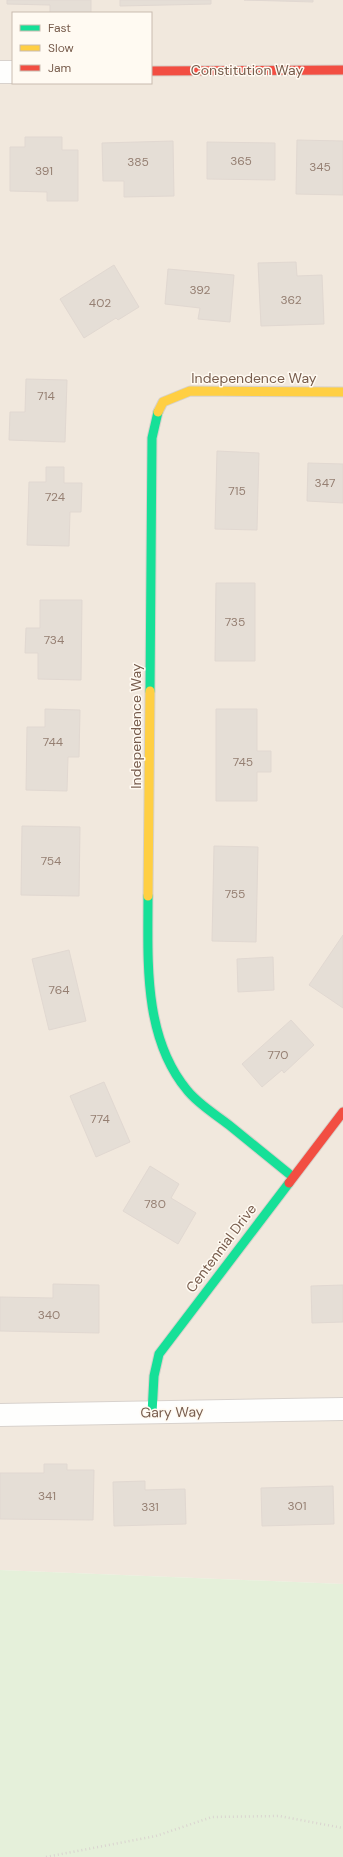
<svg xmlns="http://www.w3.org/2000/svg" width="343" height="1857" font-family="'DM Sans',sans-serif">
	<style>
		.residential { fill: #f1e8dd; fill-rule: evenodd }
		.green { fill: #e5f0da }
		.building { fill: #e5ded6; stroke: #e1d8d1 }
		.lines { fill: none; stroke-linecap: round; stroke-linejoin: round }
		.street-casing { stroke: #d8d2cd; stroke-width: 24 }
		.fast-casing { stroke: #d6d1ca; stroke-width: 11 }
		.slow-casing { stroke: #d6d1ca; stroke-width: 11 }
		.jam-casing { stroke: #d6d1ca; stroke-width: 11 }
		.path { stroke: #dad4d0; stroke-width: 2.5; stroke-dasharray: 1 3; stroke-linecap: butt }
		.street { stroke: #fefefd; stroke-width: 22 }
		.fast { stroke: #16e098; stroke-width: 9 }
		.slow { stroke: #ffcf43; stroke-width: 9 }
		.jam { stroke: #f24e42; stroke-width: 9 }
		.labels { text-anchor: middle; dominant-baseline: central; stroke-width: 3; stroke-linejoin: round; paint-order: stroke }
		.number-label { font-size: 12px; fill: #957f72 }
		.street-label { font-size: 14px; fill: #785d4d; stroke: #fffaf2 }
	</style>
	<rect width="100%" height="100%" fill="#f8f5ef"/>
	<!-- residential -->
	<path class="residential" d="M 0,0 L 343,0 L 343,1584 L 0,1570 ZM 13,13 L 151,13 L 151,83 L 13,83 Z"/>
	<!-- green -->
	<path class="green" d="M 0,1570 L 343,1584 L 343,1857 L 0,1857 Z"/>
	<!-- building -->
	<path class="building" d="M 7,0 L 91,0 L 91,13 L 50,13 L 50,5 L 7,4 Z
		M 120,0 L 211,0 L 211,4 L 120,6 Z
		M 244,0 L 313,0 L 313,2 Z
		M 25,137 L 62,137 L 62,150 L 78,150 L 78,201 L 47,201 L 47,192 L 10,191 L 10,147 L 25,147 Z
		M 297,140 L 343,141 L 343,195 L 296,194 Z
		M 173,141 L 174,196 L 124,197 L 124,181 L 103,181 L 102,143 Z
		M 207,142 L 275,143 L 275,180 L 207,179 Z
		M 296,262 L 297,276 L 322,275 L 324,324 L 261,326 L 258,263 Z
		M 114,265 L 139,307 L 118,320 L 116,318 L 84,338 L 60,299 Z
		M 168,269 L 234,275 L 230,322 L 198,319 L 200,308 L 165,304 Z
		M 26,379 L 67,380 L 65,442 L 9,440 L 10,412 L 25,412 Z
		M 217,451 L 259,453 L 257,530 L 215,529 Z
		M 308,463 L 343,464 L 343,503 L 307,501 Z
		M 46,467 L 64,467 L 64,483 L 82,483 L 81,512 L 70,512 L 69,546 L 27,545 L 29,482 L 46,482 Z
		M 216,583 L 255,583 L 255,661 L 215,661 Z
		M 40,600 L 82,600 L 81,680 L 38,679 L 38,653 L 25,653 L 26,628 L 40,628 Z
		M 45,709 L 80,710 L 79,757 L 68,757 L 67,791 L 26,790 L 27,727 L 45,727 Z
		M 216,709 L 257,709 L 257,751 L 271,751 L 271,772 L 257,772 L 257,801 L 216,801 Z
		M 22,826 L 80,827 L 79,896 L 21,895 Z
		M 214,846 L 258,847 L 256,942 L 212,941 Z
		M 343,935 L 343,1008 L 309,985 Z
		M 69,950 L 86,1021 L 49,1030 L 32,959 Z
		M 273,957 L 274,990 L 238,992 L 237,959 Z
		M 291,1020 L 314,1045 L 284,1073 L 282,1070 L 262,1087 L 242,1064 Z
		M 104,1082 L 130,1142 L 96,1157 L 70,1096 Z
		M 150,1166 L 179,1184 L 171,1198 L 196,1213 L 178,1244 L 123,1211 Z
		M 53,1284 L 99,1285 L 99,1333 L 0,1331 L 0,1297 L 53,1298 Z
		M 343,1285 L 343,1322 L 312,1323 L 311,1286 Z
		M 44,1464 L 67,1464 L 67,1470 L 94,1470 L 93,1520 L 0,1519 L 0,1473 L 44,1473 Z
		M 145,1481 L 145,1490 L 185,1489 L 186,1524 L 114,1526 L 113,1482 Z
		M 333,1486 L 334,1524 L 262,1526 L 261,1488 Z"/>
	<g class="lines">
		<defs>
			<path id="street" d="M 0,72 L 13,72
				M 0,1415 L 343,1409"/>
			<path id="fast" d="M 150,691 L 152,438 L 158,412
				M 148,896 C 148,961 143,1037 187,1090 C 198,1104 215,1114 229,1125 C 250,1142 272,1160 293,1177
				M 152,1413 L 154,1376 L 159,1354 L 289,1183"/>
			<path id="slow" d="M 158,412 L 163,402 L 190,391 L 343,392
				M 148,896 L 150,691"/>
			<path id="jam" d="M 151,71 L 343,70
				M 289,1183 L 343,1112"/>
		</defs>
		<!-- street casing -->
		<use href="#street" class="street-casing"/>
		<!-- fast casing -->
		<use href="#fast" class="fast-casing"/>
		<!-- slow casing -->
		<use href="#slow" class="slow-casing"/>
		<!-- jam casing -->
		<use href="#jam" class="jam-casing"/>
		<!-- path -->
		<path class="path" d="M 46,1857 L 156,1836 L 212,1817 L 279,1816 L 343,1828"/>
		<!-- street -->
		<use href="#street" class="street"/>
		<!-- fast -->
		<use href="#fast" class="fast"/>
		<!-- slow -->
		<use href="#slow" class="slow"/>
		<!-- jam -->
		<use href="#jam" class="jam"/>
	</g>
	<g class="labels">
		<!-- number labels -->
		<g class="number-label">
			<text x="241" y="161">365</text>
			<text x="138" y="162">385</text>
			<text x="320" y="167">345</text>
			<text x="44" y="171">391</text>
			<text x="200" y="290">392</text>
			<text x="291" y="300">362</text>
			<text x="100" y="303">402</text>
			<text x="46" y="396">714</text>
			<text x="325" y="483">347</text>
			<text x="237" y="491">715</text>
			<text x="55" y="497">724</text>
			<text x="235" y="622">735</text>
			<text x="54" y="640">734</text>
			<text x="53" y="742">744</text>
			<text x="243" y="762">745</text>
			<text x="51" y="861">754</text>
			<text x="235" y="894">755</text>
			<text x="59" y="990">764</text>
			<text x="278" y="1055">770</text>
			<text x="100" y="1119">774</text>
			<text x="155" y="1204">780</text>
			<text x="49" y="1315">340</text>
			<text x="47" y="1496">341</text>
			<text x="297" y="1506">301</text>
			<text x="150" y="1507">331</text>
		</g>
		<!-- street labels -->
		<g class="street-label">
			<text x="247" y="70">Constitution Way</text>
			<text x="254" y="378">Independence Way</text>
			<text transform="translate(136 726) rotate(-90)">Independence Way</text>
			<text transform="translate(221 1248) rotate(-53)">Centennial Drive</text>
			<text transform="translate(172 1412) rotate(-1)">Gary Way</text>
		</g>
	</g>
	<!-- legend -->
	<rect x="12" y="12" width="140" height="72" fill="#fffaf2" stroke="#c9bbb0"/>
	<rect x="20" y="25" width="20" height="6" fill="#16e098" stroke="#c9bbb0"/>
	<text x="48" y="32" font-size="12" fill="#785d4d">Fast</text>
	<rect x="20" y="45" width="20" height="6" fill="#ffcf43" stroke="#c9bbb0"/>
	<text x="48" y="52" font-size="12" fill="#785d4d">Slow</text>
	<rect x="20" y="65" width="20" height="6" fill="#f24e42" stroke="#c9bbb0"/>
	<text x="48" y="72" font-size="12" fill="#785d4d">Jam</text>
</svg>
